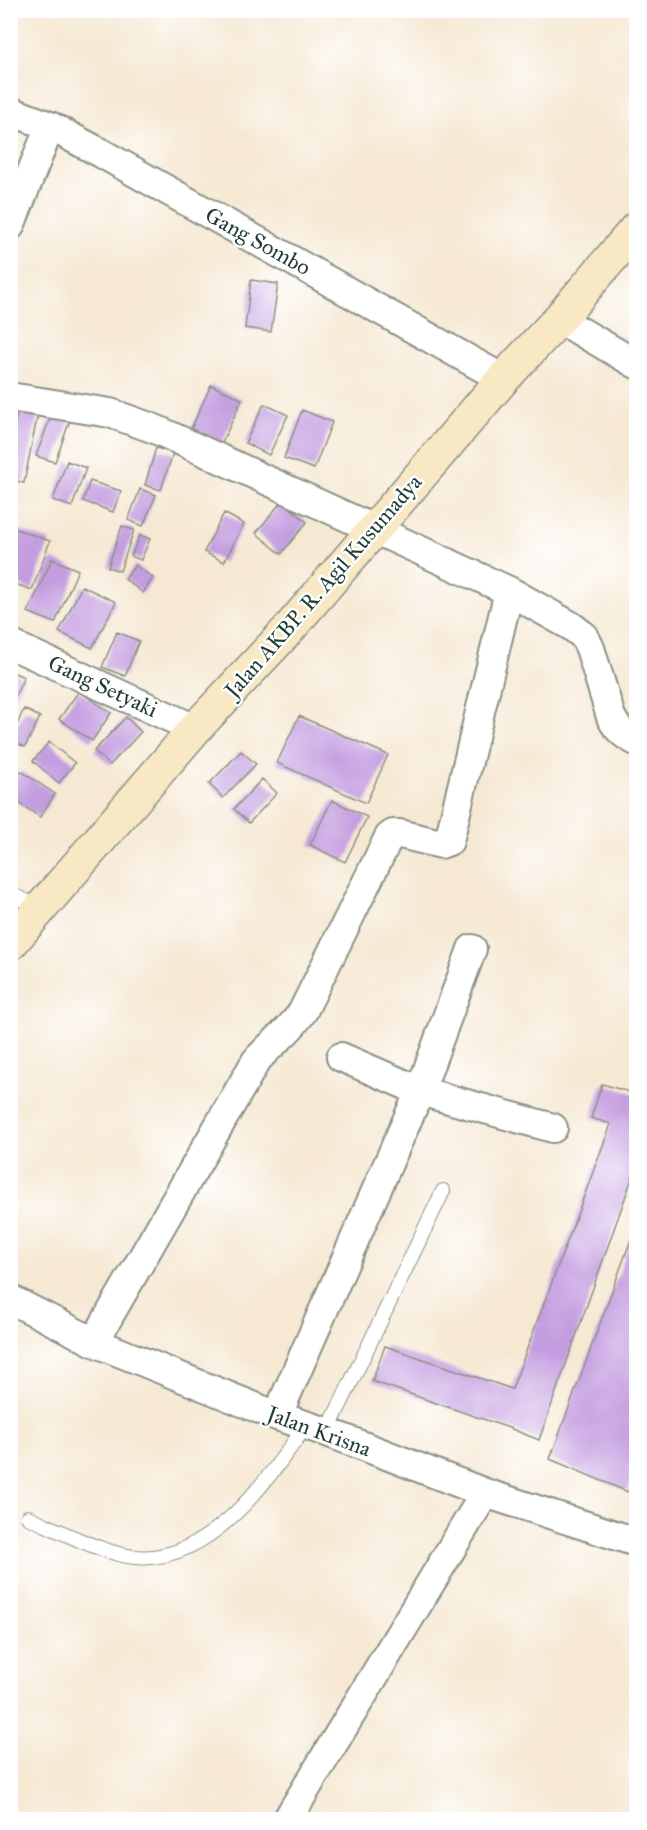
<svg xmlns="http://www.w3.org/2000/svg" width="647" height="1830" font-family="'IM FELL Great Primer',serif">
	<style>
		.building { fill: #c49de0 }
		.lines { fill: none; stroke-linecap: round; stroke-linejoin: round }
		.lane-casing { stroke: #8a9284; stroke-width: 16 }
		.street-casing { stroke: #8a9284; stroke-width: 32 }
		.secondary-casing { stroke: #8a9284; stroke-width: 36 }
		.lane { stroke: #fff; stroke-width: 14 }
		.street { stroke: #fff; stroke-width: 28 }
		.secondary { stroke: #f8e8c3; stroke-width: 33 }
		.labels { text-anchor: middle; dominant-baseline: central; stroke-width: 5; stroke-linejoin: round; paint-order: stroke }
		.street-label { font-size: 22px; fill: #1f3d34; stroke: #fff }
	</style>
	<rect width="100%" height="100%" fill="#fff"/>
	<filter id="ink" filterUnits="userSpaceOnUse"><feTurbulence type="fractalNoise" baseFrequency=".0167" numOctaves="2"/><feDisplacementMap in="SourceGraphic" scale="12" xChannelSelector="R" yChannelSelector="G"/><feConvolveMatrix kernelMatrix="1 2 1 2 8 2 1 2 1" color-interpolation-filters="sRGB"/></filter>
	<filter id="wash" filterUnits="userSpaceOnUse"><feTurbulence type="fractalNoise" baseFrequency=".008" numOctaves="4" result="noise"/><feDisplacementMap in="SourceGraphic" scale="24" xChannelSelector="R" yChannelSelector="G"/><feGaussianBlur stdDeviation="1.35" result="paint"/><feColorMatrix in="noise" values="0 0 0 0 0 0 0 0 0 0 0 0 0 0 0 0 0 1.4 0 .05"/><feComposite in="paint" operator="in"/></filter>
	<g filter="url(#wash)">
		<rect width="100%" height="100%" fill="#f6e8d3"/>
		<g id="blocks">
			<!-- building -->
			<path class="building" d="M 251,280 L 278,284 L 271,332 L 245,328 Z
				M 211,385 L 242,399 L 222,443 L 191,429 Z
				M 264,404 L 288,415 L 269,455 L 245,443 Z
				M 18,409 L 38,413 L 24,483 L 10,480 L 10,446 Z
				M 302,410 L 332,422 L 314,469 L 284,458 Z
				M 52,413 L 70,420 L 55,462 L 36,456 Z
				M 156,448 L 173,453 L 161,490 L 145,485 Z
				M 67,461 L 86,468 L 72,507 L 53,500 Z
				M 90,481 L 121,491 L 113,512 L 83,501 Z
				M 140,489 L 156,495 L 143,526 L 128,520 Z
				M 282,501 L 307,522 L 281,554 L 256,533 Z
				M 224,513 L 244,524 L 224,562 L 204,552 Z
				M 122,526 L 134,530 L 120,571 L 108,567 Z
				M 10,527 L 50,541 L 32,590 L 10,582 Z
				M 140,535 L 150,539 L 141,560 L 131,556 Z
				M 52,559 L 78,570 L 55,623 L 28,612 Z
				M 135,565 L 153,578 L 143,593 L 125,579 Z
				M 82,586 L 116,602 L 92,648 L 59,632 Z
				M 117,632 L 139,641 L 125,676 L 102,667 Z
				M 10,671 L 24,677 L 10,707 Z
				M 79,691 L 111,713 L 92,741 L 59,719 Z
				M 24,709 L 40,717 L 25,747 L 10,740 Z
				M 299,716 L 388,755 L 366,803 L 277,763 Z
				M 126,717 L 141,732 L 110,765 L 94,751 Z
				M 49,742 L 75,763 L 59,783 L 33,761 Z
				M 241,751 L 256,764 L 223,798 L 209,784 Z
				M 21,771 L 55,794 L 40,817 L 10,797 L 10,787 Z
				M 262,779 L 277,793 L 249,823 L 234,809 Z
				M 332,800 L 367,817 L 345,862 L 310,845 Z
				M 602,1084 L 636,1094 L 636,1167 L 539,1440 L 509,1428 L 372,1381 L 385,1346 L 512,1389 L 611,1124 L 591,1118 Z
				M 636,1226 L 636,1468 L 628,1492 L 550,1459 Z"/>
		</g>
	</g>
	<g filter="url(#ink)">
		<use href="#blocks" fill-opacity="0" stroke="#8a9284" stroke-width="1.5"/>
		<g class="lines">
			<defs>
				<path id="lane" d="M 10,894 L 41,908
					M 327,1432 L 443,1191
					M 28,1517 C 56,1529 106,1555 135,1557 C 210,1564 267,1480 305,1427"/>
				<path id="street" d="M 10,111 L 50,126 L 101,153 L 503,379
					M 10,226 L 50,126
					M 559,319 L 636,364
					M 10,397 L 110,413 L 155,429 L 509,591 L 571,626 L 584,636 L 590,648 L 611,717 C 617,729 624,735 636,741
					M 10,644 L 195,729
					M 341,1057 L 420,1091 L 553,1128
					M 10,1299 L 94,1342 L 277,1416 L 327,1432 L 485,1493 L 636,1542
					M 94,1342 L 256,1061 C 272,1042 288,1034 303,1011 L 389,837 L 393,834 L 400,834 L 441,844 L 449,841 L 509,591
					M 277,1416 L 420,1091 L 472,949
					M 287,1820 L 485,1493"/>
				<path id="secondary" d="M 10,944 L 195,729 L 288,630 L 503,379 L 559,319 L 636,229"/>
			</defs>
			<!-- lane casing -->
			<use href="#lane" class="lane-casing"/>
			<!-- street casing -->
			<use href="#street" class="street-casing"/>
			<!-- secondary casing -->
			<use href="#secondary" class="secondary-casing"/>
			<!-- lane -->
			<use href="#lane" class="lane"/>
			<!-- street -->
			<use href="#street" class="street"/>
			<!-- secondary -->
			<use href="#secondary" class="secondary"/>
		</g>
	</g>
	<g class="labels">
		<!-- street labels -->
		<g class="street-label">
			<text transform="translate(258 241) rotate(29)">Gang Sombo</text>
			<text transform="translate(323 586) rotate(-49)">Jalan AKBP. R. Agil Kusumadya</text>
			<text transform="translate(103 686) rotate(25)">Gang Setyaki</text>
			<text transform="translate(319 1431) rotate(20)">Jalan Krisna</text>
		</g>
	</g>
	<!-- margin -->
	<rect width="647" height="1830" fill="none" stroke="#fff" stroke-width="36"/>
</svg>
